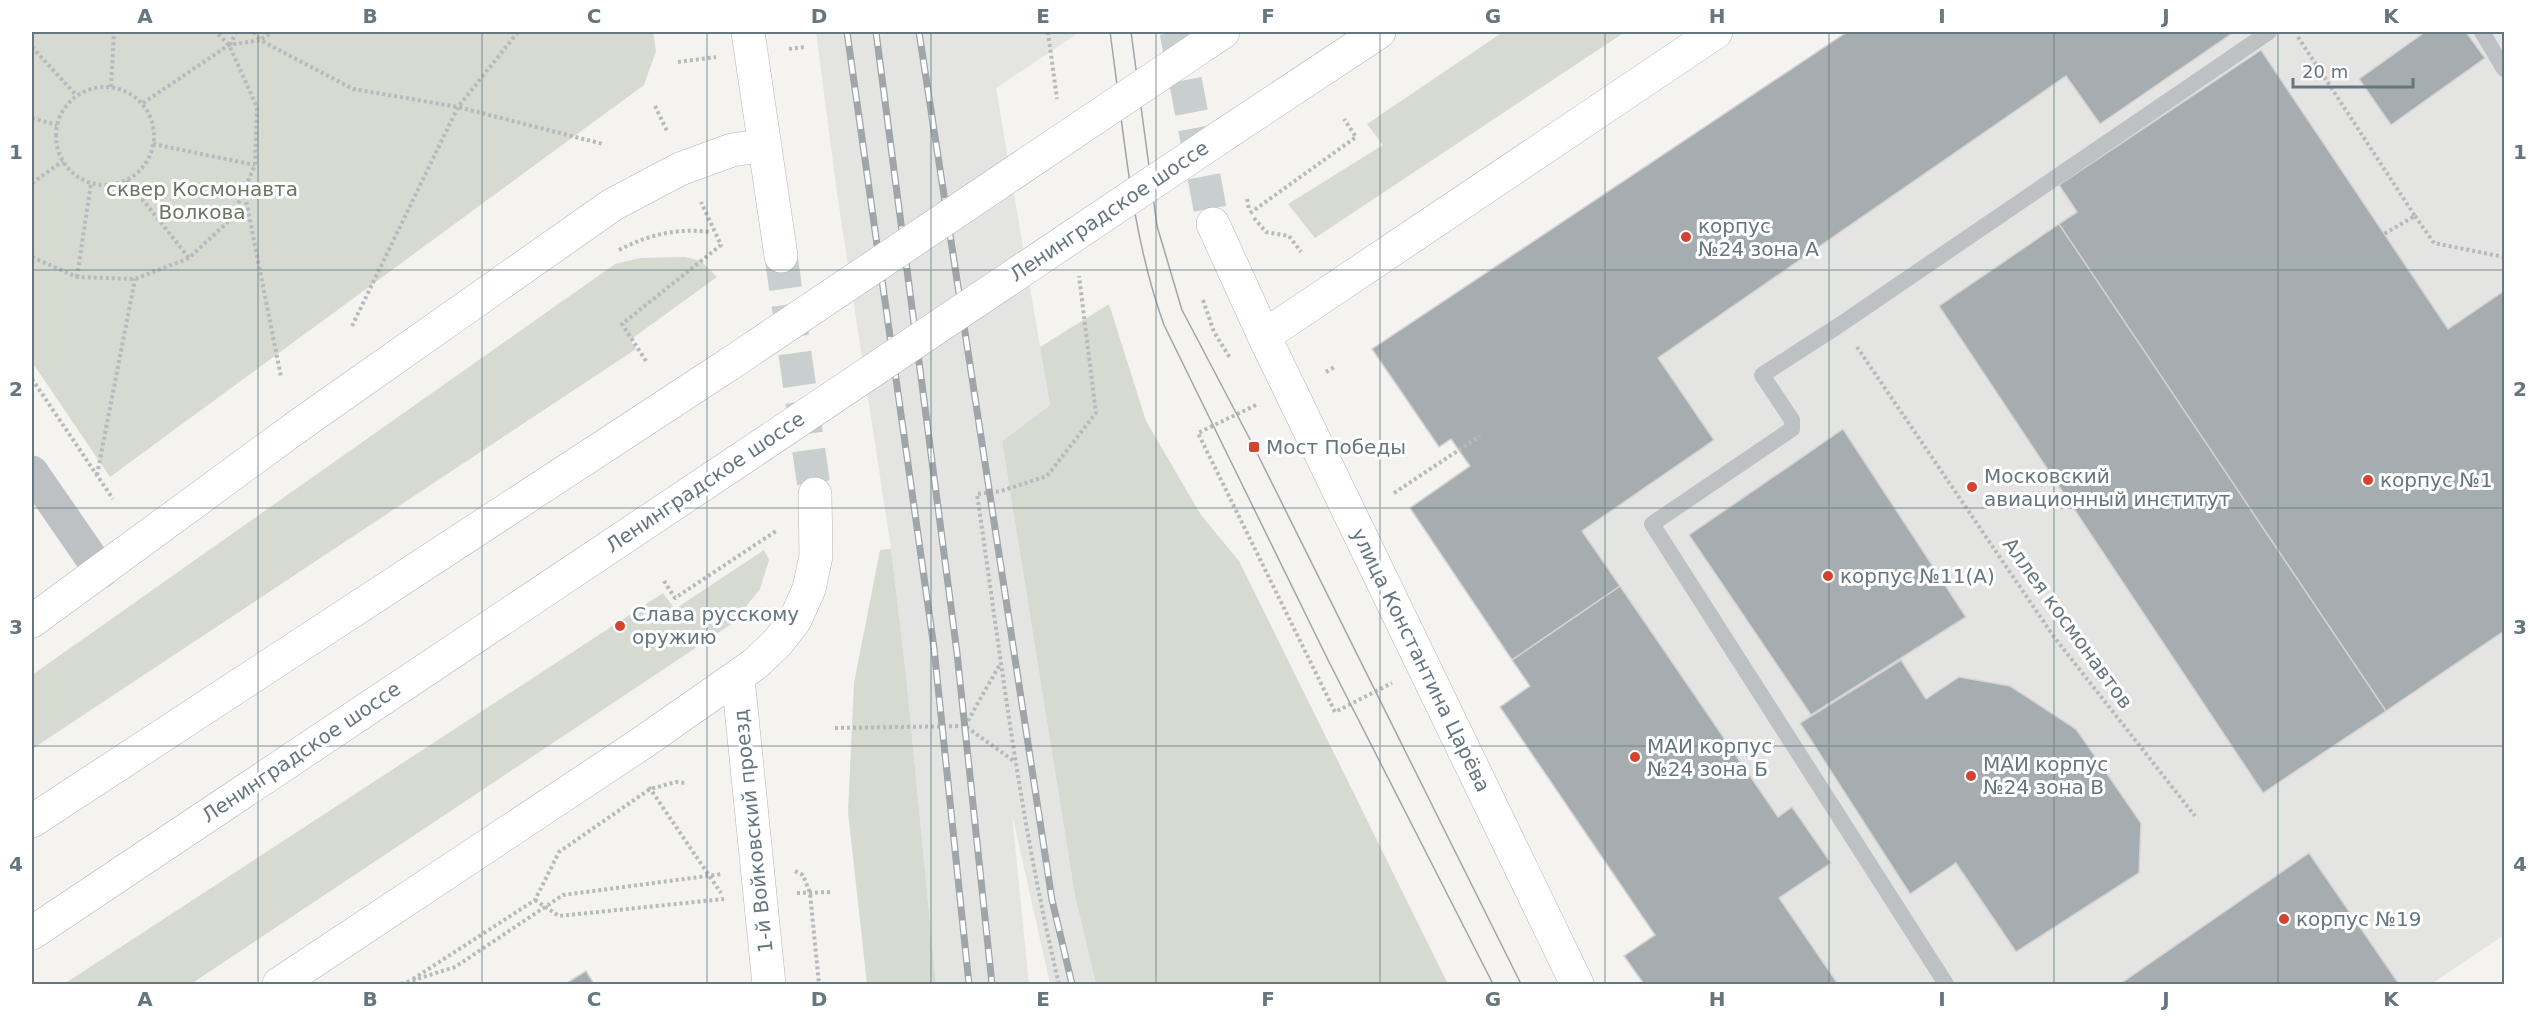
<svg xmlns="http://www.w3.org/2000/svg" width="2536" height="1016" font-family="'DejaVu Sans',sans-serif">
	<style>
		.built { fill: #e4e5e3 }
		.green { fill: #d6dad1 }
		.building { fill: #a5adb0; stroke: #d5d4d3; stroke-width: 1.5 }
		.lines { fill: none; stroke-linecap: round; stroke-linejoin: round }
		.secondary-tunnel { stroke: #c9cece; stroke-width: 33; stroke-dasharray: 33 16; stroke-linecap: butt }
		.secondary-casing { stroke: #b0b5b8; stroke-width: 34 }
		.primary-casing { stroke: #b1b5b8; stroke-width: 34 }
		.path { stroke: #b7babc; stroke-width: 4; stroke-dasharray: 3 3; stroke-linecap: butt }
		.lane { stroke: #bdc1c4; stroke-width: 16 }
		.street { stroke: #bdc1c4; stroke-width: 33 }
		.secondary { stroke: #fff; stroke-width: 33 }
		.primary { stroke: #fff; stroke-width: 33 }
		.tram { stroke: #9fa5a9; stroke-width: 1.5 }
		.rail-casing { stroke: #9fa5a9; stroke-width: 7 }
		.rail { stroke: #fff; stroke-width: 4.5; stroke-dasharray: 14; stroke-linecap: butt }
		.primary-bridge-casing { stroke: #b1b5b8; stroke-width: 34; stroke-linecap: butt }
		.primary-bridge { stroke: #fff; stroke-width: 33 }
		.grid { fill: none; stroke: #65767e; stroke-width: 1.5; stroke-opacity: 0.55 }
		.poi-dot { fill: #d44330; stroke: #fff; stroke-width: 2 }
		.labels { text-anchor: middle; dominant-baseline: central; stroke-width: 6; stroke-linejoin: round; paint-order: stroke }
		.park-label { font-size: 20px; fill: #697663; stroke: #fff }
		.street-label { font-size: 20px; fill: #65767e; stroke: #fff }
		.poi-label { font-size: 20px; fill: #65767e; stroke: #fff; text-anchor: start }
		.neatline { fill: none; stroke: #65767e; stroke-width: 2 }
		.grid-label { font-size: 20px; text-anchor: middle; font-weight: bold; fill: #65767e }
	</style>
	<rect width="100%" height="100%" fill="#f4f3f0"/>
	<!-- built -->
	<path class="built" d="M 816,32 L 1080,32 L 996,88 L 1050,405 L 1002,441 L 1075,896 L 1096,984 L 1050,984 L 1012,814 L 1029,984 L 936,984 L 906,675 L 891,549 L 837,193 Z
		M 1847,32 L 2504,32 L 2504,935 L 2431,984 L 1644,984 L 1624,956 L 1655,934 L 1500,707 L 1530,686 L 1410,508 L 1469,466 L 1451,439 L 1439,447 L 1372,349 Z"/>
	<!-- green -->
	<path class="green" d="M 32,32 L 653,32 L 656,51 L 644,85 L 110,477 L 32,362 Z
		M 1503,32 L 1625,32 L 1315,238 L 1288,204 L 1383,145 L 1367,124 Z
		M 685,257 L 701,261 L 717,277 L 630,340 L 636,349 L 32,749 L 32,675 L 615,264 L 640,258 Z
		M 1109,304 L 1146,421 L 1201,515 L 1239,561 L 1448,984 L 1096,984 L 1075,896 L 1002,441 L 1050,405 L 1040,347 Z
		M 891,549 L 906,675 L 936,984 L 867,984 L 848,812 L 854,683 L 880,550 Z
		M 764,550 L 769,560 L 760,589 L 733,623 L 191,984 L 64,984 L 663,593 L 675,609 Z"/>
	<!-- building -->
	<path class="building" d="M 1847,32 L 2234,32 L 2100,124 L 2066,76 L 1658,358 L 1714,440 L 1582,531 L 1620,586 L 1512,660 L 1410,508 L 1470,466 L 1451,439 L 1439,447 L 1372,349 Z
		M 2425,32 L 2466,32 L 2485,58 L 2391,125 L 2359,79 Z
		M 2261,50 L 2448,329 L 2504,291 L 2504,631 L 2386,711 L 2059,224 L 2077,212 L 2059,185 Z
		M 2059,224 L 2386,711 L 2263,793 L 1939,306 Z
		M 1843,429 L 1966,617 L 1811,715 L 1689,535 Z
		M 1620,586 L 1778,817 L 1792,807 L 1831,863 L 1779,898 L 1838,984 L 1644,984 L 1624,956 L 1655,935 L 1500,707 L 1530,686 L 1512,660 Z
		M 1901,660 L 1926,699 L 1959,677 L 2010,686 L 2076,729 L 2141,823 L 2139,873 L 2016,952 L 1956,863 L 1910,894 L 1800,723 Z
		M 2309,853 L 2399,984 L 2120,984 Z
		M 586,971 L 594,984 L 565,984 Z"/>
	<g class="lines">
		<!-- secondary-tunnel -->
		<path class="secondary-tunnel" d="M 1176,32 L 1213,224
			M 781,256 L 815,494"/>
		<defs>
			<path id="secondary" d="M 748,32 L 781,256
				M 1213,224 L 1264,336 L 1577,984
				M 1264,336 L 1716,32
				M 32,621 L 298,426 L 612,205 L 680,169 L 732,150 L 765,145
				M 738,678 L 769,984
				M 279,984 L 642,743 L 755,664 L 777,643 L 795,620 L 809,589 L 816,556 L 815,494"/>
			<path id="primary" d="M 1202,46 L 1223,32
				M 1219,138 L 1379,32
				M 32,821 L 731,363
				M 32,933 L 747,455"/>
		</defs>
		<!-- secondary casing -->
		<use href="#secondary" class="secondary-casing"/>
		<!-- primary casing -->
		<use href="#primary" class="primary-casing"/>
		<!-- path -->
		<path class="path" d="M 254,32 L 260,40 L 272,32
			M 1048,32 L 1057,99
			M 2298,37 L 2415,216 L 2384,234
			M 230,45 L 236,32
			M 32,47 L 76,95
			M 789,49 L 805,47
			M 678,62 L 716,57
			M 111,87 L 114,32
			M56 136a49 49 0 1 1 98 0a49 49 0 1 1-98 0Z
			M 143,103 L 229,45 L 260,40 L 353,89 L 458,107 L 603,144
			M 655,106 L 668,133
			M 32,118 L 57,125
			M 153,144 L 255,165
			M 127,180 L 189,258
			M 32,183 L 63,161
			M 244,190 L 281,377
			M 1247,199 L 1249,209
			M 1250,213 L 1356,137 L 1344,119
			M 2415,216 L 2434,243 L 2504,257
			M 1254,218 L 1266,232 L 1289,236 L 1301,252
			M 619,250 C 650,234 677,228 711,232
			M 32,257 L 77,277 L 135,279 L 189,258 L 232,218 L 255,165 L 257,107 L 229,45 L 216,32
			M 77,277 L 91,183
			M 1203,300 L 1214,332 L 1230,358
			M 352,326 L 458,107 L 518,32
			M 1857,347 L 2054,637 L 2195,816
			M 646,361 L 622,324 L 721,245 L 701,202
			M 1326,372 L 1336,366
			M 32,379 L 113,499
			M 1256,405 L 1198,433 L 1335,712 L 1392,683
			M 97,475 L 135,279
			M 1394,493 L 1480,436
			M 664,581 L 675,598 L 776,531
			M 965,726 L 1000,664
			M 835,728 L 965,726 L 1015,762
			M 649,787 L 721,893
			M 795,871 L 803,875 L 810,893 L 819,984
			M 797,893 L 832,892
			M 535,900 L 559,916 L 724,899
			M 413,979 L 535,900 L 559,852 L 650,789 L 676,782 L 685,783
			M 401,984 L 455,967 L 563,895 L 722,874
			M 1059,984 C 1020,823 1001,658 977,494 L 1001,491 L 1047,476 L 1096,413 L 1079,276"/>
		<!-- lane -->
		<path class="lane" d="M 2482,32 L 2504,69
			M 1946,984 L 1652,524 L 1792,429 L 1792,420 L 1762,375 L 1841,324 L 2269,32"/>
		<!-- street -->
		<path class="street" d="M 32,472 L 101,572"/>
		<!-- secondary -->
		<use href="#secondary" class="secondary"/>
		<!-- primary -->
		<use href="#primary" class="primary"/>
		<!-- tram -->
		<path class="tram" d="M 1110,32 C 1124,130 1130,231 1164,325 L 1328,660 L 1493,984
			M 1131,32 L 1157,226 L 1182,310 L 1254,447 L 1521,984"/>
		<defs>
			<path id="rail" d="M 847,32 L 934,648 L 969,984
				M 876,32 L 957,653 L 992,984
				M 919,32 L 1052,900 L 1072,984"/>
		</defs>
		<!-- rail casing -->
		<use href="#rail" class="rail-casing"/>
		<!-- rail -->
		<use href="#rail" class="rail"/>
		<defs>
			<path id="primary-bridge" d="M 731,363 L 1202,46
				M 747,455 L 1219,138"/>
		</defs>
		<!-- primary-bridge casing -->
		<use href="#primary-bridge" class="primary-bridge-casing"/>
		<!-- primary-bridge -->
		<use href="#primary-bridge" class="primary-bridge"/>
	</g>
	<!-- grid -->
	<path class="grid" d="M 258,32 L 258,984M 482,32 L 482,984M 707,32 L 707,984M 931,32 L 931,984M 1156,32 L 1156,984M 1380,32 L 1380,984M 1605,32 L 1605,984M 1829,32 L 1829,984M 2054,32 L 2054,984M 2278,32 L 2278,984M 32,270 L 2504,270M 32,508 L 2504,508M 32,746 L 2504,746"/>
	<!-- markers -->
	<g class="poi-dot">
		<circle cx="1686" cy="237" r="6"/>
		<rect x="1248" y="441" width="12" height="12" rx="3"/>
		<circle cx="2368" cy="480" r="6"/>
		<circle cx="1972" cy="487" r="6"/>
		<circle cx="1828" cy="576" r="6"/>
		<circle cx="620" cy="626" r="6"/>
		<circle cx="1635" cy="757" r="6"/>
		<circle cx="1971" cy="776" r="6"/>
		<circle cx="2284" cy="919" r="6"/>
	</g>
	<g class="labels">
		<!-- park labels -->
		<g class="park-label">
			<text x="202" y="189">сквер Космонавта<tspan x="202" dy="23">Волкова</tspan></text>
		</g>
		<!-- street labels -->
		<g class="street-label">
			<text transform="translate(1109 211) rotate(-34)">Ленинградское шоссе</text>
			<text transform="translate(705 482) rotate(-34)">Ленинградское шоссе</text>
			<text transform="translate(2068 623) rotate(54)">Аллея космонавтов</text>
			<text transform="translate(1421 660) rotate(64)">улица Константина Царёва</text>
			<text transform="translate(301 752) rotate(-34)">Ленинградское шоссе</text>
			<text transform="translate(753 831) rotate(-96)">1-й Войковский проезд</text>
		</g>
		<!-- poi labels -->
		<g class="poi-label">
			<text x="1698" y="226">корпус<tspan x="1698" dy="23">№24 зона А</tspan></text>
			<text x="1266" y="447">Мост Победы</text>
			<text x="1984" y="476">Московский<tspan x="1984" dy="23">авиационный институт</tspan></text>
			<text x="2380" y="480">корпус №1</text>
			<text x="1840" y="576">корпус №11(А)</text>
			<text x="632" y="614">Слава русскому<tspan x="632" dy="23">оружию</tspan></text>
			<text x="1647" y="746">МАИ корпус<tspan x="1647" dy="23">№24 зона Б</tspan></text>
			<text x="1983" y="764">МАИ корпус<tspan x="1983" dy="23">№24 зона В</tspan></text>
			<text x="2296" y="919">корпус №19</text>
		</g>
	</g>
	<!-- border -->
	<rect width="2536" height="1016" fill="none" stroke="#ffffff" stroke-width="66"/>
	<!-- scale -->
	<path d="M2293 78v9h120v-9" fill="none" stroke="#65767e" stroke-width="3"/>
	<text x="2302" y="78" font-size="18" fill="#65767e" stroke="#ffffff" stroke-width="4.5" paint-order="stroke">20 m</text>
	<rect x="33" y="33" width="2470" height="950" class="neatline"/>
	<g class="grid-label">
		<text x="145" y="23">A</text>
		<text x="370" y="23">B</text>
		<text x="594" y="23">C</text>
		<text x="819" y="23">D</text>
		<text x="1043" y="23">E</text>
		<text x="1268" y="23">F</text>
		<text x="1493" y="23">G</text>
		<text x="1717" y="23">H</text>
		<text x="1942" y="23">I</text>
		<text x="2166" y="23">J</text>
		<text x="2391" y="23">K</text>
		<text x="16" y="159">1</text>
		<text x="2520" y="159">1</text>
		<text x="16" y="396">2</text>
		<text x="2520" y="396">2</text>
		<text x="16" y="634">3</text>
		<text x="2520" y="634">3</text>
		<text x="16" y="871">4</text>
		<text x="2520" y="871">4</text>
		<text x="145" y="1006">A</text>
		<text x="370" y="1006">B</text>
		<text x="594" y="1006">C</text>
		<text x="819" y="1006">D</text>
		<text x="1043" y="1006">E</text>
		<text x="1268" y="1006">F</text>
		<text x="1493" y="1006">G</text>
		<text x="1717" y="1006">H</text>
		<text x="1942" y="1006">I</text>
		<text x="2166" y="1006">J</text>
		<text x="2391" y="1006">K</text>
	</g>
</svg>
